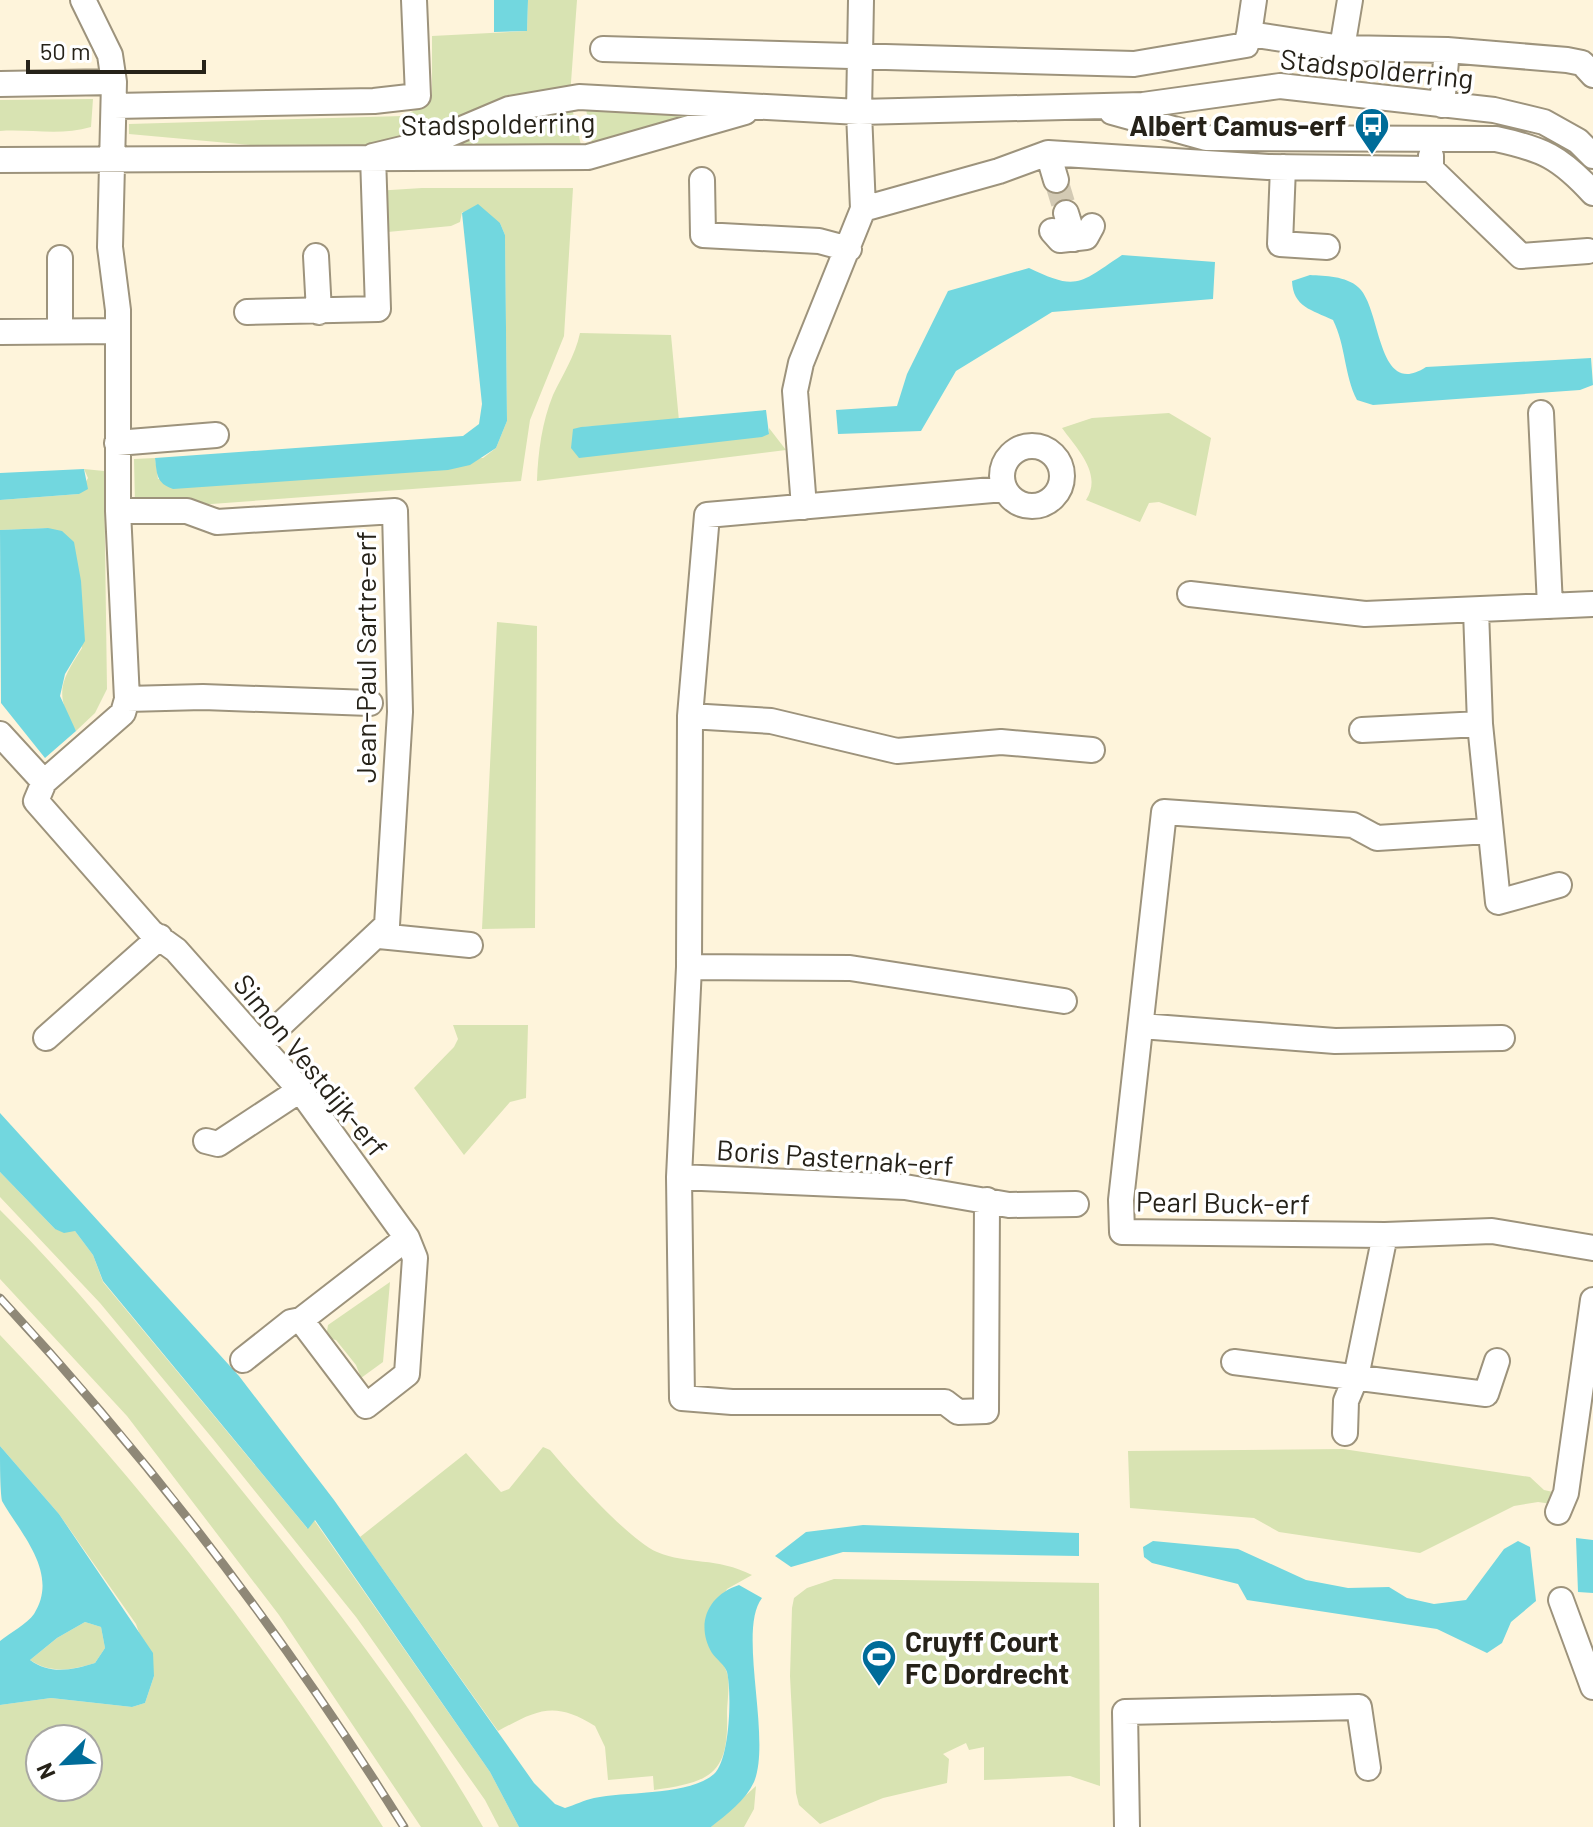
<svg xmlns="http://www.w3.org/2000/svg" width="1593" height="1827" font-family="Barlow,sans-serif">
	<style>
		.green { fill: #d8e3b2; fill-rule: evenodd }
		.water { fill: #72d7df; fill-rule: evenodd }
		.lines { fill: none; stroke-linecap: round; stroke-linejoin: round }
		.minor-tunnel { stroke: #d3cab4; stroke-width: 24; stroke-dasharray: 24 12; stroke-linecap: butt }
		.minor-casing { stroke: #9d937c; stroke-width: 28 }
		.minor { stroke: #fff; stroke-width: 24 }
		.rail-casing { stroke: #8f8877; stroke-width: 9 }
		.rail { stroke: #fff; stroke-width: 6; stroke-dasharray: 18; stroke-linecap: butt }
		.labels { text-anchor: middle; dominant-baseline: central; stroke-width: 7; stroke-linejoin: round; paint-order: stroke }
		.street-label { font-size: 28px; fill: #262219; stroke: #fff }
		.poi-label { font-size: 28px; font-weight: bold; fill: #262219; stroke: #fff; text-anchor: end }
	</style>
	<rect width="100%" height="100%" fill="#fef4db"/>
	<!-- green -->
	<path class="green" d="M 528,0 L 577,0 L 570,96 L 363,148 L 294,149 L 129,134 L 129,124 L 402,116 L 420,108 L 432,96 L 432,36 L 527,31 Z
		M 93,99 L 91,127 C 61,136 31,129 0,131 L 0,100 Z
		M 585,103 L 735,111 L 593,150 Z
		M 572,108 L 582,149 L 435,148 L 533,112 Z
		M 422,188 L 573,188 L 564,336 L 530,420 L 521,481 L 143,509 L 135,505 L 134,459 L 155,458 L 158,479 L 483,458 L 496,448 L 507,421 L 505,235 L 500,223 L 462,212 L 460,222 L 451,226 L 377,233 L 375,191 Z
		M 580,333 L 671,335 L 679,421 L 582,427 L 769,434 L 769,428 L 786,450 L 537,481 C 538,452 542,422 553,395 C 563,374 575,356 580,333 Z
		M 1169,413 L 1211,438 L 1196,516 L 1159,502 L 1149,503 L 1140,522 L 1086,500 C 1103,474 1077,449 1062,428 L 1092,418 Z
		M 84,469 L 104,471 L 107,689 L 95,713 L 76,731 C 54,694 60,682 82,648 L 48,528 L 0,530 L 0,500 L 79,494 L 88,478 Z
		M 497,622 L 537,626 L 535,928 L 482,929 Z
		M 453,1025 L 528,1025 L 526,1098 L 510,1102 L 464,1155 L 414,1088 L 454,1047 L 458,1039 Z
		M 0,1172 L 55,1229 L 75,1231 L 93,1255 L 103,1282 L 307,1528 L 314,1520 L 490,1772 L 519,1827 L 499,1827 L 485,1800 L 356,1617 L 213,1439 L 100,1303 L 0,1197 Z
		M 0,1210 C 82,1291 154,1383 227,1472 C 319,1586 411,1700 483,1827 L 421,1827 L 279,1615 L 127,1416 L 0,1279 Z
		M 390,1282 L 383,1362 L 361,1378 L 356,1365 L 336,1340 L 326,1338 L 328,1325 Z
		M 0,1335 C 147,1489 268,1647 383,1827 L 0,1827 L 0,1705 L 51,1698 L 132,1707 L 145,1703 L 154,1676 L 136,1624 L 59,1514 L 0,1446 ZM 40,1739 L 88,1739 L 88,1787 L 40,1787 Z
		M 543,1447 L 550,1450 C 571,1475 629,1540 657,1552 C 688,1565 717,1557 752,1575 L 727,1589 L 705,1632 C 710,1646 720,1656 726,1670 C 731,1681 727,1701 727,1714 C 729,1774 711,1782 654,1790 L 653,1776 L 608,1780 L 605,1747 L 595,1726 C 554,1700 537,1710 498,1731 L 360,1537 L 466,1453 L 501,1492 L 509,1489 Z
		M 1343,1449 L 1530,1477 L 1544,1490 L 1553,1492 L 1552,1504 L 1538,1502 L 1514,1506 L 1420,1553 L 1279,1532 L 1254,1518 L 1130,1508 L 1128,1451 Z
		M 834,1579 L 1099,1583 L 1100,1786 L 1070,1776 L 984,1780 L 984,1747 L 969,1750 L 966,1743 L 943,1754 L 949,1759 L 947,1783 L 883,1798 L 820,1824 L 799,1805 L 796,1793 L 790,1676 L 792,1608 L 794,1598 L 807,1588 Z
		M 85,1622 L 101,1627 L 105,1648 L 95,1663 C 73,1670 50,1674 30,1660 L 57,1638 Z
		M 756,1786 L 754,1809 L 744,1827 L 711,1827 Z"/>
	<!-- water -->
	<path class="water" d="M 494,0 L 528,0 L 527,31 L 494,32 Z
		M 478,204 L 500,223 L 505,235 L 507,421 L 496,448 L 470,465 L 448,470 L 173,489 C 156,483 157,474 155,458 L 463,436 L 479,424 L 482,404 L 462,213 Z
		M 1122,255 L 1215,262 L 1213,299 L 1052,312 L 956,371 L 921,431 L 838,434 L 836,410 L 897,406 L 907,374 L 948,291 L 1029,268 C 1077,291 1079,284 1122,255 Z
		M 1310,275 C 1325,276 1346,276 1358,287 C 1382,307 1376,400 1426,367 L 1591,358 L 1593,385 L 1580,390 L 1373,405 L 1357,400 C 1344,375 1346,346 1333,320 C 1312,310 1293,307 1292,281 Z
		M 766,410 L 769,434 L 762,437 L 579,458 L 571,448 L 573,429 L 581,427 Z
		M 84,469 L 88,489 L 79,494 L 0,500 L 0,473 Z
		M 48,528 L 62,531 L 74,542 L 81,581 L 85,641 L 65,674 L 60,696 L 76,731 L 45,758 L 1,703 L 0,530 Z
		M 0,1113 L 239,1376 L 334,1500 L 534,1783 L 555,1804 L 565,1808 C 575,1805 584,1800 594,1798 C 626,1791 689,1796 714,1774 C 730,1760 732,1693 727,1672 C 725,1665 716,1659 712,1653 C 695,1624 708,1595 739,1585 L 762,1598 C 737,1630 772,1738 754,1782 C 746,1800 726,1815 711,1827 L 519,1827 L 490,1772 L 315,1520 L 308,1529 L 103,1281 L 93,1255 L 75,1231 L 64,1233 L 55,1229 L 0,1172 Z
		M 0,1446 L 59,1514 L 153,1653 L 154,1676 L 145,1703 L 132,1707 L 51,1698 L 0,1705 L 0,1641 C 10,1633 27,1624 34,1614 C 60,1573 20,1533 2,1501 C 0,1489 0,1460 0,1446 ZM 85,1622 L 101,1627 L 105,1648 L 95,1663 C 73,1670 50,1675 30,1660 L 57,1638 Z
		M 863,1525 L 1079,1533 L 1079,1556 L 843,1552 L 791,1567 L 775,1556 L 806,1532 Z
		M 1576,1538 L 1593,1540 L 1593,1593 L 1578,1592 Z
		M 1153,1541 L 1238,1549 L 1306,1580 L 1348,1588 L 1389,1587 L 1407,1598 L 1434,1604 L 1466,1600 L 1504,1549 L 1518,1541 L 1530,1547 L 1536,1601 L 1511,1622 L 1502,1643 L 1487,1653 L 1437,1629 L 1247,1600 L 1238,1584 L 1152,1563 L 1144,1557 L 1143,1547 Z"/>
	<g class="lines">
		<!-- minor-tunnel -->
		<path class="minor-tunnel" d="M 1056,180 L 1066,213"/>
		<defs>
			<path id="minor" d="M 1249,34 L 1254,0
				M 1342,48 L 1350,0
				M 603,49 L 1134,64 L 1246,45 L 1249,34 L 1342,48 L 1447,50 L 1442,105
				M 1447,50 L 1567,60 L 1582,63 L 1593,75
				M 0,84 L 114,82
				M 114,106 L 374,101 L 418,96 L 414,0
				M 1112,112 L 1206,138 L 1496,139 C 1543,149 1560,157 1593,193
				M 1048,153 L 1056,180
				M 373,156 L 431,142 L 509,109 L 579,97 L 859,112 L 1143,105 L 1280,86 L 1494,110 L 1544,122 L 1578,141 L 1593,156
				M 1431,156 L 1431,169 L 1521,256 L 1588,251
				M 0,160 L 588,157 L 745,112
				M 1283,167 L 1280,244 L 1327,247
				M 702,180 L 703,235 L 819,241 L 849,249
				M 863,209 L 999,171 L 1048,153 L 1268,167 L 1431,169
				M 1066,213 L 1074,239
				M 1052,231 L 1060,240 L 1086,237 L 1092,226
				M 316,256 L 319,312
				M 60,258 L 60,331
				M 247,312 L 378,309 L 373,156
				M 0,332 L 118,331
				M 1541,413 L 1550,606
				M 117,443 L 216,435
				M1002 476a30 30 0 1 1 60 0a30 30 0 1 1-60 0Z
				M 804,507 L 795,391 L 801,363 L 863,209 L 859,112 L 861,0
				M 118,511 L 187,511 L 217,522 L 395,511 L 400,712 L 387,925 L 260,1044
				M 1190,594 L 1365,614 L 1593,604
				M 1476,610 L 1480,724 L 1498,902 L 1559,885
				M 127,699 L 203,697 L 370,703
				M 690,716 L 771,721 L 897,751 L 1001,742 L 1092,750
				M 1362,730 L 1480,724
				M 0,734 L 44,782 L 36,801 L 151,932 L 176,950 L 300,1090 L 407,1238 L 415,1258 L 407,1374 L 366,1406 L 301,1320 L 407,1238
				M 44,782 L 123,713 L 127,699 L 118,511 L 118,310 L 110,247 L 114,82 L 110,55 L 83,0
				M 1488,831 L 1377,838 L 1353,825 L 1164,812 L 1121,1200 L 1122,1232 L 1385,1235 L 1492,1231 L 1593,1248
				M 379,936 L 470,945
				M 689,967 L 850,968 L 1064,1001
				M 1141,1026 L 1335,1041 L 1502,1038
				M 46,1038 L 160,937
				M 206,1141 L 218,1144 L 300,1090
				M 679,1177 L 905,1187 L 1009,1205 L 1076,1204
				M 987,1200 L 986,1411 L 958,1412 L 945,1402 L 732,1402 L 682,1398 L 679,1177 L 689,967 L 690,716 L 707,515 L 1004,489
				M 243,1360 L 291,1322 L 301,1320
				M 1234,1362 L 1486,1394 L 1497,1361
				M 1345,1433 L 1346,1401 L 1356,1377 L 1385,1235
				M 1558,1512 L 1566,1493 L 1593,1300
				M 1561,1600 L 1593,1687
				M 1127,1827 L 1125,1712 L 1359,1707 L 1368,1768"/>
		</defs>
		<!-- minor casing -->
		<use href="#minor" class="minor-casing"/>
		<!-- minor -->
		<use href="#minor" class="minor"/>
		<defs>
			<path id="rail" d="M 0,1298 C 151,1461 286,1638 404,1827"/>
		</defs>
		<!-- rail casing -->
		<use href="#rail" class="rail-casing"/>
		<!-- rail -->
		<use href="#rail" class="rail"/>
	</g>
	<!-- icons -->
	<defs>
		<symbol id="bus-pin" viewBox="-11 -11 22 30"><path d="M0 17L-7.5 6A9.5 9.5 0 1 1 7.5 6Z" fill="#006c99" stroke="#fff"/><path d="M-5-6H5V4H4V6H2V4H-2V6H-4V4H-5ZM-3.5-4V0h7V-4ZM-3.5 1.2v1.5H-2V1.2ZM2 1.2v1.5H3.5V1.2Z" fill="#fff"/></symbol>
		<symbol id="stadium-pin" viewBox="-11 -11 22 30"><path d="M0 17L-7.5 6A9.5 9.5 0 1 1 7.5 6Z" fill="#006c99" stroke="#fff"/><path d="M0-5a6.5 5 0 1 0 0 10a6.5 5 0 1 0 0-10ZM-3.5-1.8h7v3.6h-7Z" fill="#fff"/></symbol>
	</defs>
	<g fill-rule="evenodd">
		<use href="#bus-pin" x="1352" y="105" width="40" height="54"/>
		<use href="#stadium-pin" x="859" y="1637" width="40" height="54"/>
	</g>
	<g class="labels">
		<!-- street labels -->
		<g class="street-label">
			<text transform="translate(1377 68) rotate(6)">Stadspolderring</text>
			<text transform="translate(498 123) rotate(-1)">Stadspolderring</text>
			<text transform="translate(365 657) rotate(-90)">Jean-Paul Sartre-erf</text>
			<text transform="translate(311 1065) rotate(51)">Simon Vestdijk-erf</text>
			<text transform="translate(835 1157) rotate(4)">Boris Pasternak-erf</text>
			<text transform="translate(1223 1202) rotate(1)">Pearl Buck-erf</text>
		</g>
		<!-- poi labels -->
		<g class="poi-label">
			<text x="1346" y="125">Albert Camus-erf</text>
			<text x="905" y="1641" text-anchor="start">Cruyff Court<tspan x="905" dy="32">FC Dordrecht</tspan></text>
		</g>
	</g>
	<!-- north arrow -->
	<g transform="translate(64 1763) rotate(246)"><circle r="38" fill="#ffffff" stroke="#a8a7a3" stroke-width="2"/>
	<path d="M0-6L14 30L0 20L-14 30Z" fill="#006c99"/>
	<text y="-12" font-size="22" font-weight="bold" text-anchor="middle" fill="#262219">N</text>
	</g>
	<!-- scale -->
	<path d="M28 60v12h176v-12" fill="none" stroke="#262219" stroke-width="4"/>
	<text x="40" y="60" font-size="24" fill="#262219" stroke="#ffffff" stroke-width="6" paint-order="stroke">50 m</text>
</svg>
